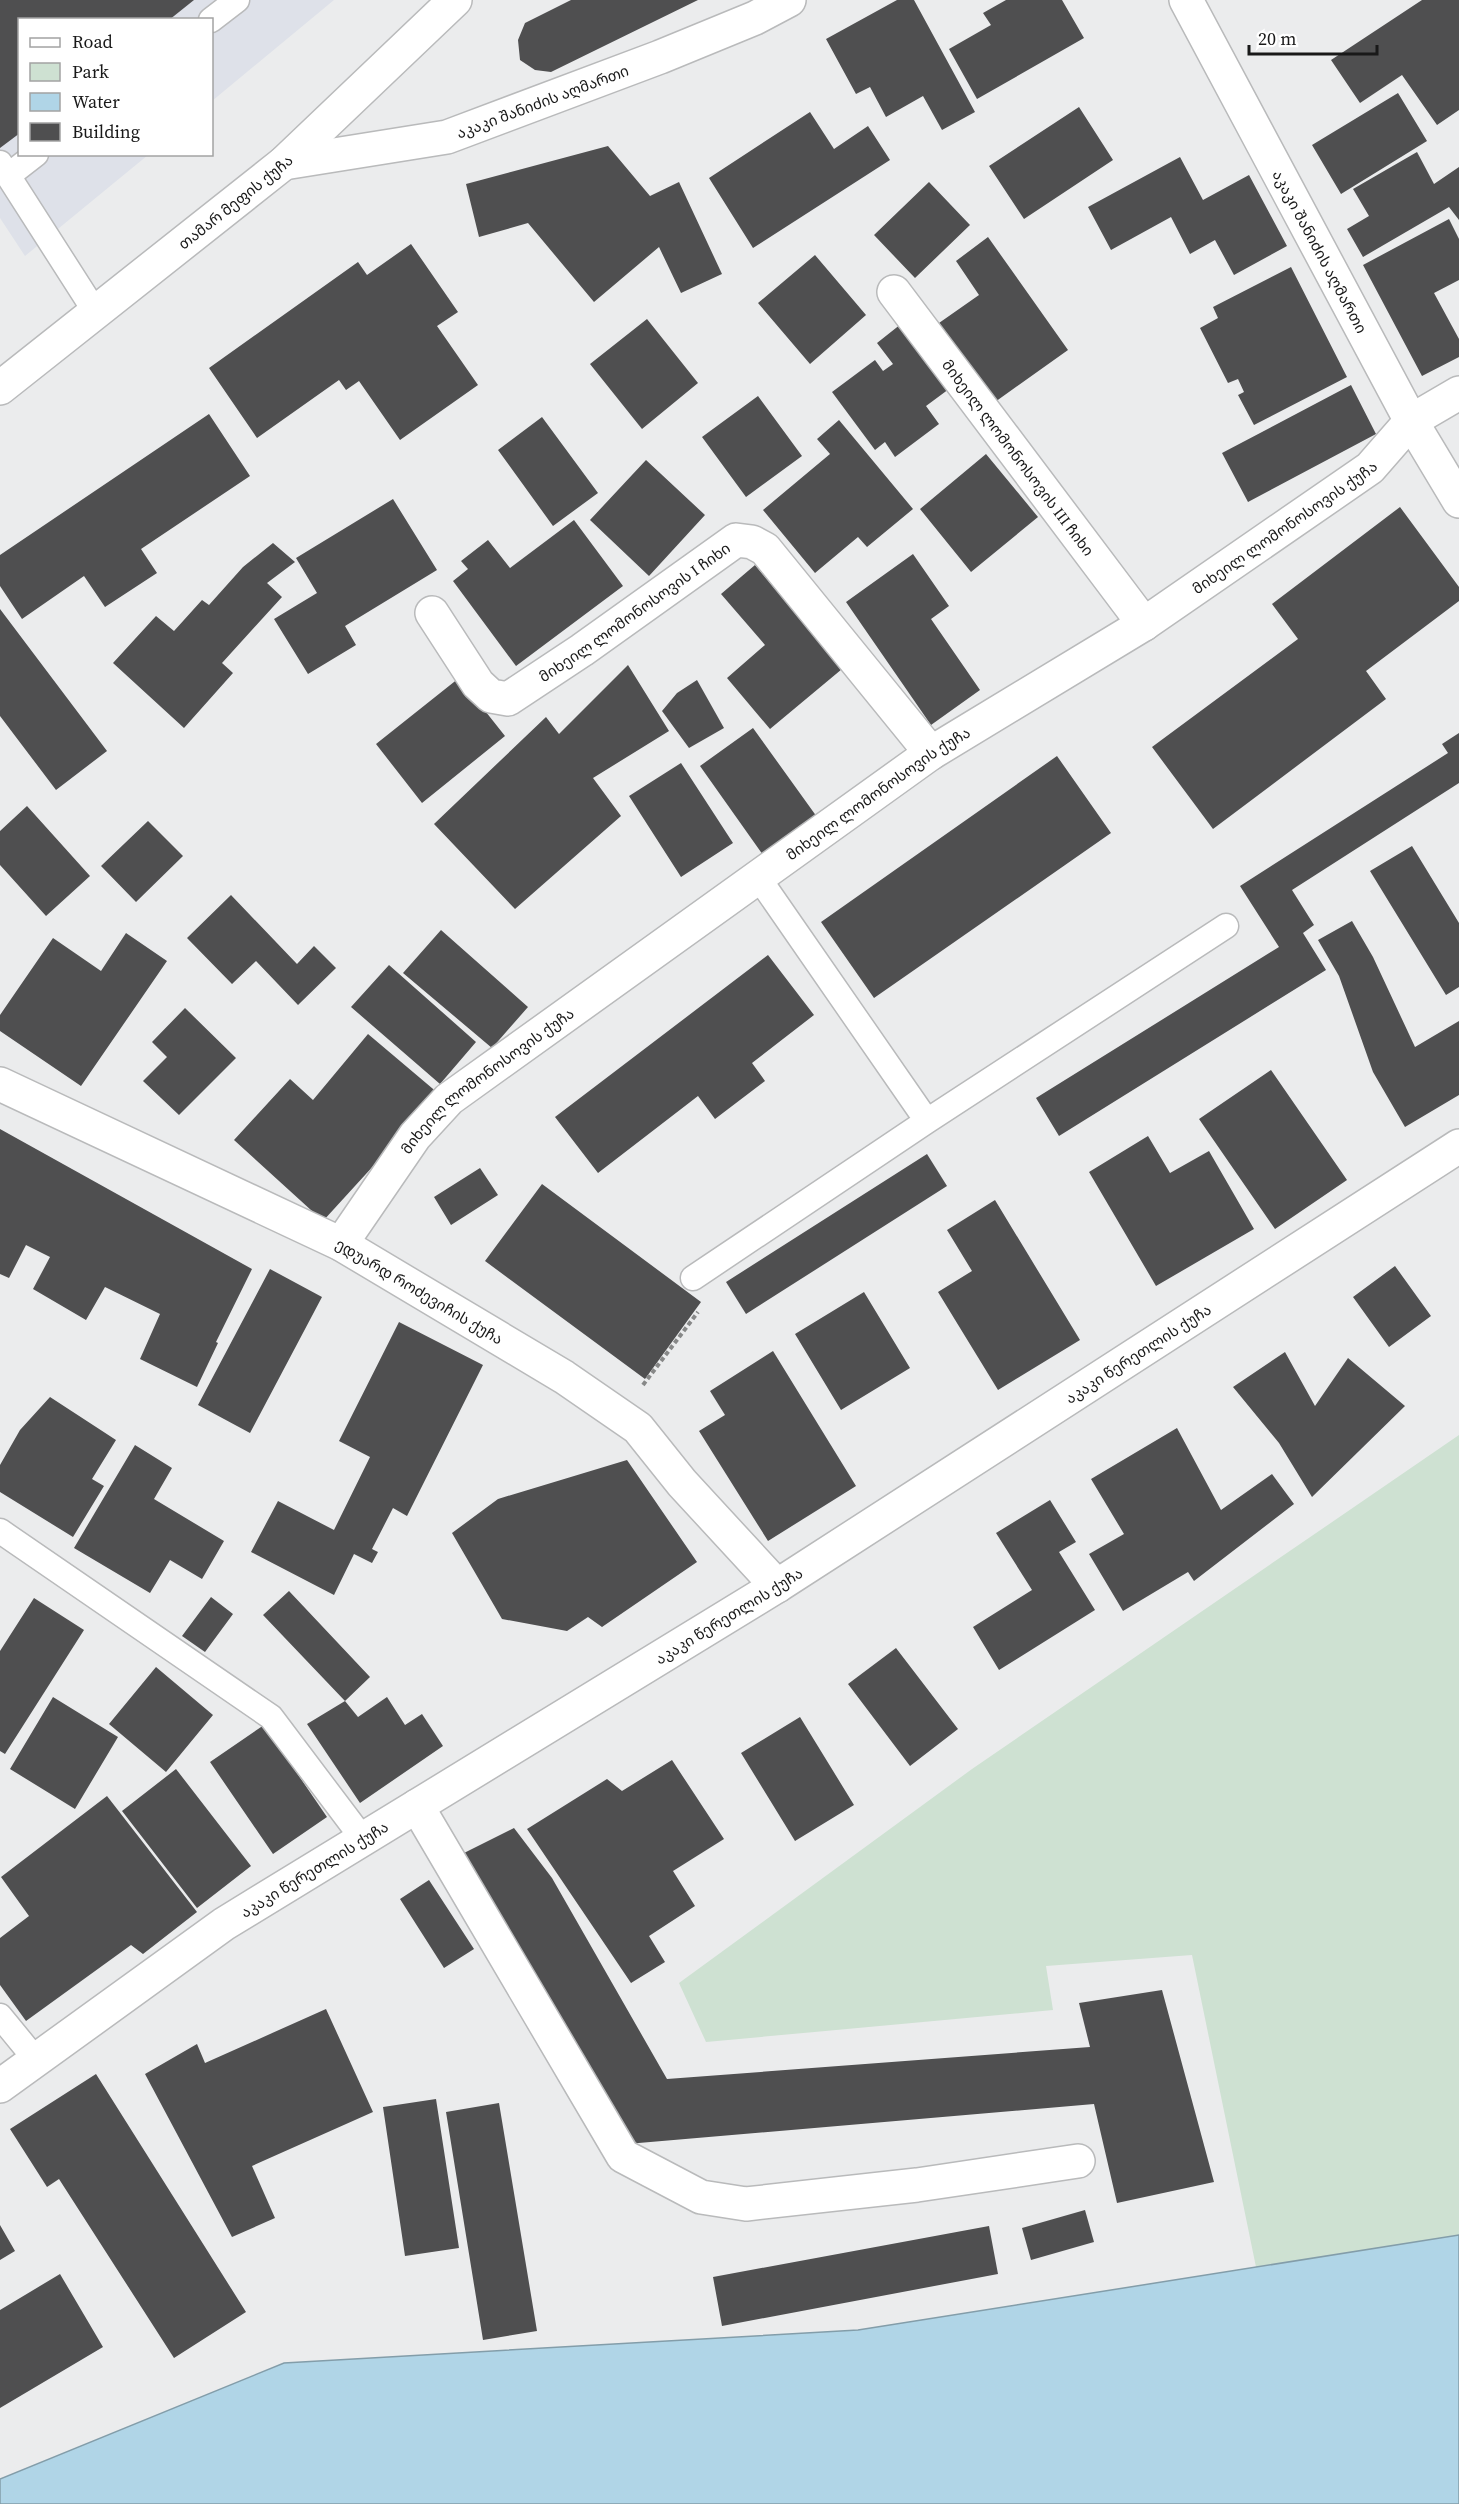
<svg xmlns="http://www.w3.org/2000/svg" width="1459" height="2504" font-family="'Source Serif 4','Noto Sans Georgian',serif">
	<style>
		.built { fill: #dee1e9 }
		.green { fill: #cee1d2 }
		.water { fill: #b0d5e7; stroke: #839da9; stroke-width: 1.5 }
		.building { fill: #4f4f50 }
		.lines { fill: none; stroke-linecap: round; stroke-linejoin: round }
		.lane-casing { stroke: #b9babb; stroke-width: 27 }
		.street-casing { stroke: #b9babb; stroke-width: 36 }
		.secondary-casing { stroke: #b9babb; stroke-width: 36 }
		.path { stroke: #878888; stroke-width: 4; stroke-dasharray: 4.5 3; stroke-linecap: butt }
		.lane { stroke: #fff; stroke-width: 24 }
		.street { stroke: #fff; stroke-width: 33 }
		.secondary { stroke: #fff; stroke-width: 33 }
		.labels { text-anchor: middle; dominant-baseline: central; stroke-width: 6; stroke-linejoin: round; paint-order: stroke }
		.street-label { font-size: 15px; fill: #191919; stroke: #fff }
	</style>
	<rect width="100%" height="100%" fill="#ebeced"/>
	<!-- built -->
	<path class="built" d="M 0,0 L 334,0 L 212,101 L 212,20 L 20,20 L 20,154 L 148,155 L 25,256 L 0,218 Z"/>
	<!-- green -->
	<path class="green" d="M 1459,1435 L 1459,2235 L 1256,2267 L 1192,1955 L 1046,1966 L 1053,2010 L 706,2042 L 679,1983 L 972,1769 Z"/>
	<!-- water -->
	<path class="water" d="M 1459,2235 L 1459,2504 L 0,2504 L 0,2479 L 284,2363 L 858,2330 Z"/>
	<!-- building -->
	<path class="building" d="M 0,0 L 194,0 L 169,20 L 20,20 L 20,133 L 0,148 Z
		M 571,0 L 698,0 L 551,72 L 535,70 L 520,60 L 518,40 L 525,23 Z
		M 897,0 L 914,0 L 975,112 L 942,130 L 923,96 L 886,117 L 870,87 L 856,94 L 826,39 Z
		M 1006,0 L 1062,0 L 1084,38 L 977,99 L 949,49 L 991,25 L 983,13 Z
		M 1422,0 L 1459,0 L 1459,110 L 1437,125 L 1402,75 L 1360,103 L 1331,60 Z
		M 1398,93 L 1427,141 L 1341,194 L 1312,145 Z
		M 1079,107 L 1113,160 L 1024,219 L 989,166 Z
		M 810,112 L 834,149 L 868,126 L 890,160 L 753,248 L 709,178 Z
		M 608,146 L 650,196 L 679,182 L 722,274 L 681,293 L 659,247 L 594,302 L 528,223 L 479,237 L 466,184 Z
		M 1417,152 L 1434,184 L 1459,167 L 1459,220 L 1449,207 L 1363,257 L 1347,229 L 1369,216 L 1353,189 Z
		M 1180,157 L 1203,200 L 1249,175 L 1287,246 L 1234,275 L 1215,240 L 1190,254 L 1171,217 L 1111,250 L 1088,207 Z
		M 929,182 L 970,225 L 915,278 L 874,235 Z
		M 1449,219 L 1459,239 L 1459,280 L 1434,293 L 1459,339 L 1459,357 L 1422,376 L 1363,265 Z
		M 988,237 L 1068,350 L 995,402 L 939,323 L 979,295 L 956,261 Z
		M 411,244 L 458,312 L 437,326 L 478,385 L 400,440 L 359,381 L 346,390 L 339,380 L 257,438 L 209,368 L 358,262 L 367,275 Z
		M 815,255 L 866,315 L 810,364 L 758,303 Z
		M 1291,267 L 1347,377 L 1254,425 L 1238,395 L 1244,392 L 1238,379 L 1228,383 L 1200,328 L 1218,318 L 1213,307 Z
		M 647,319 L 698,383 L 642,429 L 590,364 Z
		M 901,324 L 949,389 L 926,406 L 939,424 L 895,457 L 885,442 L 875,450 L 832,392 L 875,360 L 883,371 L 893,364 L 877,343 Z
		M 1351,385 L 1376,434 L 1248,502 L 1222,453 Z
		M 758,396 L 802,456 L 746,497 L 702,437 Z
		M 209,414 L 250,476 L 141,549 L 157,573 L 105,607 L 84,576 L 22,619 L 0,586 L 0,555 Z
		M 542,417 L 598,493 L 553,526 L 498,450 Z
		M 839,420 L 913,509 L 867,547 L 858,537 L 815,573 L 763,510 L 830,454 L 817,439 Z
		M 986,454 L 1038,517 L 971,572 L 920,509 Z
		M 646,460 L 705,515 L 649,576 L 590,520 Z
		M 393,499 L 437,570 L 345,626 L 356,645 L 308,674 L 274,619 L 317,593 L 296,558 Z
		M 1400,507 L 1459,587 L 1459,601 L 1366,671 L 1386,699 L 1213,829 L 1152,747 L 1298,639 L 1272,604 Z
		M 574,520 L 623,586 L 516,666 L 453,581 L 468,569 L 461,561 L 488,540 L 510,568 Z
		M 273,543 L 295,562 L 267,583 L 282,597 L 222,663 L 233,673 L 184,728 L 113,663 L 156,616 L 174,631 L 202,600 L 209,605 L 243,567 Z
		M 913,554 L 949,606 L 931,619 L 980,690 L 931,725 L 846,602 Z
		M 755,565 L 842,669 L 770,729 L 727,678 L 765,645 L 721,594 Z
		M 0,609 L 107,751 L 56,790 L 0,716 Z
		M 628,665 L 669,731 L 593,778 L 621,816 L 515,909 L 434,824 L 546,717 L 559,734 Z
		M 459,678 L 505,736 L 422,803 L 376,744 Z
		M 697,680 L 724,728 L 689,748 L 662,711 L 677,693 Z
		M 753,728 L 817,817 L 763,855 L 700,766 Z
		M 1459,733 L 1459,783 L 1292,890 L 1314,925 L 1303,933 L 1326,970 L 1059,1136 L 1036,1098 L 1279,947 L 1240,886 L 1448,753 L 1442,744 Z
		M 1057,756 L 1111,833 L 874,998 L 821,922 Z
		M 681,763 L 733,843 L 681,877 L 629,796 Z
		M 27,806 L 90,876 L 46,916 L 0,865 L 0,831 Z
		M 148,821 L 183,856 L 136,902 L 101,866 Z
		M 1412,846 L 1459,923 L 1459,987 L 1446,995 L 1370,871 Z
		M 231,895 L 297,964 L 314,946 L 336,968 L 298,1005 L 256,961 L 232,984 L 187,938 Z
		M 1352,921 L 1373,957 L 1415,1047 L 1459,1021 L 1459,1095 L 1405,1127 L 1373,1072 L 1339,976 L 1318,940 Z
		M 441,930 L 528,1007 L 492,1048 L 403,973 Z
		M 126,933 L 167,961 L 81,1086 L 0,1031 L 0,1015 L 53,938 L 101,971 Z
		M 768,955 L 814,1015 L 752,1063 L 765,1081 L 715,1119 L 698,1096 L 598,1173 L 555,1117 Z
		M 389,965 L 476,1042 L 440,1084 L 351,1007 Z
		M 185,1008 L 236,1058 L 179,1115 L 143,1081 L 167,1057 L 152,1042 Z
		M 368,1034 L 439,1094 L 323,1221 L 234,1140 L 290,1079 L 313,1100 Z
		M 1271,1070 L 1347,1180 L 1275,1229 L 1199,1119 Z
		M 0,1129 L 252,1269 L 216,1342 L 218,1343 L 197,1387 L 140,1359 L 160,1314 L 105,1287 L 86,1320 L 33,1289 L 50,1257 L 26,1245 L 9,1278 L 0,1274 Z
		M 1148,1136 L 1170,1173 L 1209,1151 L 1254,1229 L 1156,1286 L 1089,1172 Z
		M 927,1154 L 947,1186 L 746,1314 L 726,1282 Z
		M 480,1168 L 498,1195 L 451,1225 L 434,1197 Z
		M 542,1184 L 701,1302 L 645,1379 L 485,1261 Z
		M 995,1200 L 1080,1340 L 998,1390 L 938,1292 L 972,1271 L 947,1230 Z
		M 1395,1266 L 1431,1316 L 1389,1347 L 1353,1297 Z
		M 270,1269 L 322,1297 L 250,1433 L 198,1405 Z
		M 864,1292 L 910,1368 L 841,1410 L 795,1334 Z
		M 399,1322 L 483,1365 L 407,1516 L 393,1508 L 372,1549 L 378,1552 L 372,1563 L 354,1554 L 334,1595 L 251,1552 L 278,1501 L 334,1530 L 370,1457 L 339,1441 Z
		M 773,1351 L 856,1486 L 768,1541 L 699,1431 L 725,1415 L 710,1391 Z
		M 1285,1352 L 1315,1406 L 1348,1358 L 1405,1406 L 1312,1497 L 1279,1443 L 1233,1387 Z
		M 50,1397 L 116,1440 L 92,1479 L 104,1486 L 73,1537 L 0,1492 L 0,1465 L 20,1430 Z
		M 1177,1428 L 1221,1510 L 1272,1474 L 1294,1504 L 1194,1581 L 1188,1572 L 1123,1611 L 1089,1554 L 1124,1534 L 1091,1479 Z
		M 135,1445 L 172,1468 L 154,1499 L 224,1541 L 202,1579 L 170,1560 L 150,1593 L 74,1548 Z
		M 627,1460 L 697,1562 L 602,1627 L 588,1617 L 567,1631 L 502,1619 L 452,1533 L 498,1499 Z
		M 1050,1500 L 1076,1542 L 1059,1552 L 1095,1610 L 999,1670 L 973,1627 L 1032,1590 L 996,1533 Z
		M 289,1591 L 370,1677 L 345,1701 L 263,1615 Z
		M 211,1597 L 233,1614 L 205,1652 L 182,1636 Z
		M 34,1598 L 84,1630 L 5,1754 L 0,1751 L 0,1651 Z
		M 896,1648 L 958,1729 L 910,1766 L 848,1684 Z
		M 156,1667 L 213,1715 L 166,1772 L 109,1724 Z
		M 53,1697 L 118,1737 L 75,1809 L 10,1769 Z
		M 387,1697 L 405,1725 L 422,1714 L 443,1746 L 360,1803 L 307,1724 L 345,1701 L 358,1717 Z
		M 800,1717 L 854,1805 L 795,1841 L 741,1753 Z
		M 264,1725 L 327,1817 L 273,1854 L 210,1762 Z
		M 672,1760 L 724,1839 L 673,1871 L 695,1906 L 649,1936 L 665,1962 L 631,1983 L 527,1829 L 607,1779 L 622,1791 Z
		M 176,1769 L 251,1866 L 197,1908 L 122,1811 Z
		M 107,1796 L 197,1912 L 143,1954 L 131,1945 L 26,2021 L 0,1985 L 0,1938 L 29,1916 L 1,1877 Z
		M 514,1828 L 552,1878 L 667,2079 L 1090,2047 L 1079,2003 L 1162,1990 L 1214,2182 L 1117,2203 L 1094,2104 L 627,2144 L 456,1857 Z
		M 429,1880 L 474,1949 L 444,1968 L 400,1899 Z
		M 326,2009 L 373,2112 L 252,2166 L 275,2218 L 232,2237 L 145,2074 L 197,2044 L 205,2063 Z
		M 96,2074 L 246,2312 L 174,2358 L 59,2179 L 47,2187 L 10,2129 Z
		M 436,2099 L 459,2248 L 405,2256 L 383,2107 Z
		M 499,2103 L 537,2331 L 483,2340 L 446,2112 Z
		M 1085,2210 L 1094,2242 L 1031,2260 L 1022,2228 Z
		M 0,2225 L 15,2251 L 0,2260 Z
		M 989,2226 L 998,2274 L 722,2326 L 713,2277 Z
		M 60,2274 L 103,2347 L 0,2408 L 0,2310 Z"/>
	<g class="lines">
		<defs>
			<path id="lane" d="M 211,20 L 237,0
				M 0,163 L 96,313
				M 9,175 L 36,154
				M 758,877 L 927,1121
				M 693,1278 L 927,1121 L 1226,926
				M 0,1531 L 271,1717 L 363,1839
				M 0,2016 L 36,2060"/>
			<g id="street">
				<path id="s1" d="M 1186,0 L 1411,421 L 1459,501"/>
				<path id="s2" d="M 284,163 L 447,137 L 660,57 L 755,18 L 789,0"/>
				<path id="s3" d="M 894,292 L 1144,624"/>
				<path id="s4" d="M 432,613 L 478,684 L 491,696 L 508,699 L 582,650 L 736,540 L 752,542 L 765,549 L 931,753"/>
				<path id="s5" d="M 0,1084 L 341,1244 L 564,1377 L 638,1428 L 682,1483 L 777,1586"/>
				<path id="s6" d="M 341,1244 L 415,1136 L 449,1099 L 931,753 L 1144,624 L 1370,468 L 1411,421 L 1459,393"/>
				<path d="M 417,1806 L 623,2156 L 701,2197 L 746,2204 L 917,2185 L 1078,2161"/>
			</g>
			<g id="secondary">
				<path id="s7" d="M 0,388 L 284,163 L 455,0"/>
				<path id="s8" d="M 0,2086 L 224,1924 L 777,1586 L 1459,1146"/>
			</g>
		</defs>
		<!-- lane casing -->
		<use href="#lane" class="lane-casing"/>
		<!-- street casing -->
		<use href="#street" class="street-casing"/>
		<!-- secondary casing -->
		<use href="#secondary" class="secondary-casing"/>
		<!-- path -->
		<path class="path" d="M 643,1385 L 698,1312"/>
		<!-- lane -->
		<use href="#lane" class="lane"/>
		<!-- street -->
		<use href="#street" class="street"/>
		<!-- secondary -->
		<use href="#secondary" class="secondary"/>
	</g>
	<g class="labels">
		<!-- street labels -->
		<g class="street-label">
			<text stroke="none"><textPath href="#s2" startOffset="267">აკაკი შანიძის აღმართი</textPath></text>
			<text stroke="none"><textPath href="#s7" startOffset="300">თამარ მეფის ქუჩა</textPath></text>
			<text stroke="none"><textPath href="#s1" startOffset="285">აკაკი შანიძის აღმართი</textPath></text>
			<text stroke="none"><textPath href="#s3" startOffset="207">მიხეილ ლომონოსოვის III ჩიხი</textPath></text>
			<text stroke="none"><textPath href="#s6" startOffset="1194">მიხეილ ლომონოსოვის ქუჩა</textPath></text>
			<text stroke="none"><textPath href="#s4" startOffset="273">მიხეილ ლომონოსოვის I ჩიხი</textPath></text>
			<text stroke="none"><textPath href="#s6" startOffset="708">მიხეილ ლომონოსოვის ქუჩა</textPath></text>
			<text stroke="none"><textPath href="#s6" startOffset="222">მიხეილ ლომონოსოვის ქუჩა</textPath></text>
			<text stroke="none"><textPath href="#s5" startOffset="468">ედუარდ როძევიჩის ქუჩა</textPath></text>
			<text stroke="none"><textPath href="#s8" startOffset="1354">აკაკი წერეთლის ქუჩა</textPath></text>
			<text stroke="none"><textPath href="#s8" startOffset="868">აკაკი წერეთლის ქუჩა</textPath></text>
			<text stroke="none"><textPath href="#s8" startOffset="382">აკაკი წერეთლის ქუჩა</textPath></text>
		</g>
	</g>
	<!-- legend -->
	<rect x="18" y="18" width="195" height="138" fill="#ffffff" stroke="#a3a3a3" stroke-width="1.5"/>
	<rect x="30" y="38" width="30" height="9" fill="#ffffff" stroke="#a3a3a3" stroke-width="1.5"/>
	<text x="72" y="48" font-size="18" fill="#191919">Road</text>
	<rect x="30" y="63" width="30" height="18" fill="#cee1d2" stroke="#a3a3a3" stroke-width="1.5"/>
	<text x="72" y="78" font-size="18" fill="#191919">Park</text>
	<rect x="30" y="93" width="30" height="18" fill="#b0d5e7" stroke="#a3a3a3" stroke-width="1.5"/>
	<text x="72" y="108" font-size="18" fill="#191919">Water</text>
	<rect x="30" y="123" width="30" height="18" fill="#4f4f50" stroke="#a3a3a3" stroke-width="1.5"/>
	<text x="72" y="138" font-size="18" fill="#191919">Building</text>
	<!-- scale -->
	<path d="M1249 45v9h128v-9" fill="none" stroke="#191919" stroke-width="3"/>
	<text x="1258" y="45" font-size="18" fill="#191919" stroke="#ffffff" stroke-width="4.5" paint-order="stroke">20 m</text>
</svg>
